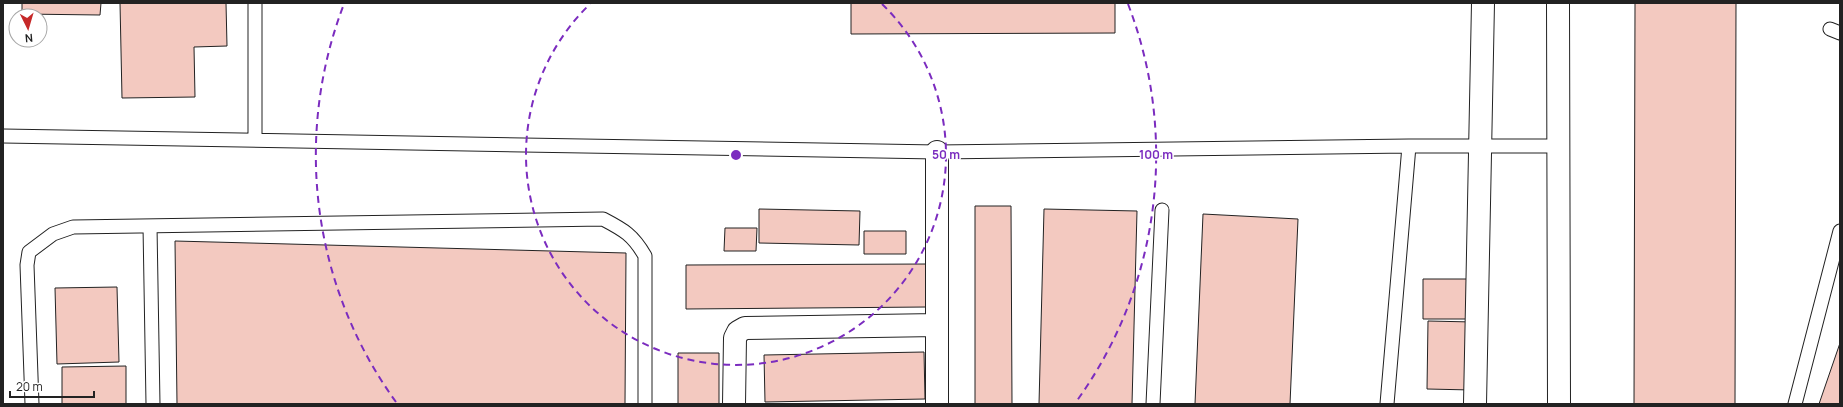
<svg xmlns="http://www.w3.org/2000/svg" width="1843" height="407" font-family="Manrope,sans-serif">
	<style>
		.building { fill: #f3c9c0; stroke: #222 }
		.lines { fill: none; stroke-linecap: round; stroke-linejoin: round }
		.service-casing { stroke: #222; stroke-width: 15 }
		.minor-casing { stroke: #222; stroke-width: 24 }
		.tertiary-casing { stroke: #222; stroke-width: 24 }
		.service { stroke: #fff; stroke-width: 13 }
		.minor { stroke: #fff; stroke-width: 22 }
		.tertiary { stroke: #fff; stroke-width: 22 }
		.ring { fill: none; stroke: #7b2cbf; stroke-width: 2; stroke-dasharray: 7 5 }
		.centre { fill: #7b2cbf; stroke: #fff; stroke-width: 2 }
		.ring-label { font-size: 12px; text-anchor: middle; font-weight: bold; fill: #7b2cbf; stroke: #fff; stroke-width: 3; stroke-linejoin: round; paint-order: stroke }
	</style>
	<rect width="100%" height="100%" fill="#fff"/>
	<!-- building -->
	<path class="building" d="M 22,3 L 101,3 L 100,15 L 22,14 Z
		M 120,3 L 226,3 L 227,46 L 194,47 L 195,97 L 122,98 Z
		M 851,3 L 1115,3 L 1115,33 L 851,34 Z
		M 1635,3 L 1736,3 L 1735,404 L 1634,404 Z
		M 975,206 L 1011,206 L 1012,404 L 975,404 Z
		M 759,209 L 860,211 L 859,245 L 759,243 Z
		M 1044,209 L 1137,211 L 1132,404 L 1039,404 Z
		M 1203,214 L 1298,219 L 1290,404 L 1195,404 Z
		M 725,228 L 757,228 L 756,251 L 724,251 Z
		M 864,231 L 906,231 L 906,254 L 864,254 Z
		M 175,241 L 626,253 L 625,404 L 177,404 Z
		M 927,264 L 927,307 L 686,309 L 686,265 Z
		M 1423,279 L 1472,279 L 1472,319 L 1423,319 Z
		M 117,287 L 119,362 L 57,364 L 55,288 Z
		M 1428,321 L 1473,322 L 1472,390 L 1427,389 Z
		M 1840,343 L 1840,404 L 1819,404 Z
		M 924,352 L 925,399 L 765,402 L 764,355 Z
		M 678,353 L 719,353 L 719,404 L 678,404 Z
		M 126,366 L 126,404 L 62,404 L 62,367 Z"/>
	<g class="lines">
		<defs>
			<path id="service" d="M 255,3 L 255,140
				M 1830,29 L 1840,33
				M 3,136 L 937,152 L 1409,146 L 1560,146
				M 150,226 L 153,404
				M 32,404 L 27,265 L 29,252 L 53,234 L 73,227 L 603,219 C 624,230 633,235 645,256 L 645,404
				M 1153,404 L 1162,210
				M 1387,404 L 1409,146
				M 1795,404 L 1840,231"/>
			<path id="minor" d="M 937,152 L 937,404
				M 734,404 L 735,338 L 738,332 L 745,328 L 937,325"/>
			<path id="tertiary" d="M 1558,3 L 1559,404
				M 1475,404 L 1483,3"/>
		</defs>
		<!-- service casing -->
		<use href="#service" class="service-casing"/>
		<!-- minor casing -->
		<use href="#minor" class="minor-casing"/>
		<!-- tertiary casing -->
		<use href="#tertiary" class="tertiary-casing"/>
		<!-- service -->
		<use href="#service" class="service"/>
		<!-- minor -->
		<use href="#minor" class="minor"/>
		<!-- tertiary -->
		<use href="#tertiary" class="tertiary"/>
	</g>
	<!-- distance rings -->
	<g class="ring">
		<path d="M882 4A210 210 0 1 1 590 4"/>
		<path d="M396 402A420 420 0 0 1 344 4M1128 4A420 420 0 0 1 1076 402"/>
	</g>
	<circle cx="736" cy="155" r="6" class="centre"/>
	<g class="ring-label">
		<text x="946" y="159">50 m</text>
		<text x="1156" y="159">100 m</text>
	</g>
	<!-- border -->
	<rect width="1843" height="407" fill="none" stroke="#222222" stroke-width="8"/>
	<!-- north arrow -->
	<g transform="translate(28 28) rotate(175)"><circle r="19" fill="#ffffff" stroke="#a7a7a7"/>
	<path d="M0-3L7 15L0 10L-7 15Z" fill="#c62828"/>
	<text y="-6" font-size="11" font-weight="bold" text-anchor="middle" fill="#222222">N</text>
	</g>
	<!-- scale -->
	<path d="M10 391v6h84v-6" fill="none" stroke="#222222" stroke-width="2"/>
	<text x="16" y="391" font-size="12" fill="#222222" stroke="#ffffff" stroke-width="3" paint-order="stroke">20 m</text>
</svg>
